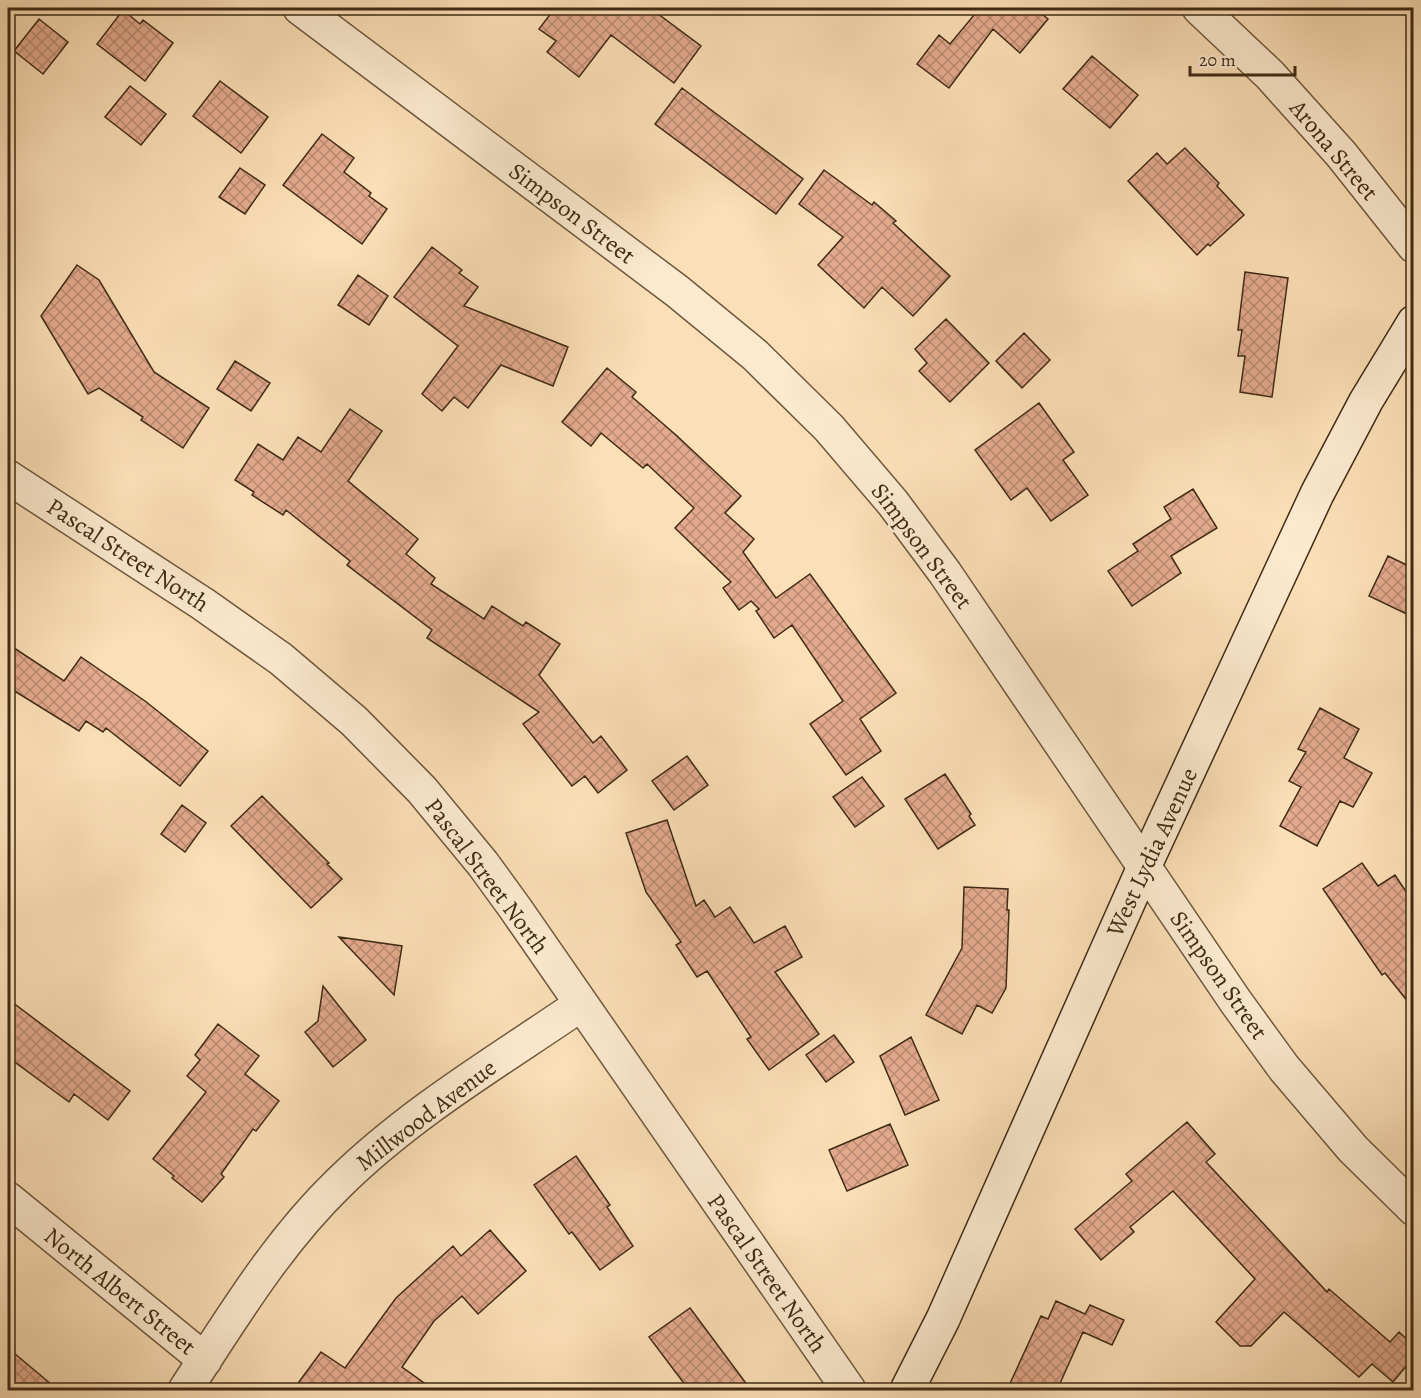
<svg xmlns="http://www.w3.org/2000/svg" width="1421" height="1398" font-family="Alegreya,serif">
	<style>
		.building { fill: url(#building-cross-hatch); stroke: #3f2b15; stroke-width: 1.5 }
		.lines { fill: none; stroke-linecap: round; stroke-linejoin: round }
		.street-casing { stroke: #6e583d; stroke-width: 36 }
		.secondary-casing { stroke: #3f2b15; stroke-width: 36 }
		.street { stroke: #fcead0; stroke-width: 33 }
		.secondary { stroke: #fcead0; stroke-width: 33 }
		.labels { text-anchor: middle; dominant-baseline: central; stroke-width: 5; stroke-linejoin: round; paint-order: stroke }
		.street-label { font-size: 24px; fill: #3f2b15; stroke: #fcead0 }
	</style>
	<defs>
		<pattern id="building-cross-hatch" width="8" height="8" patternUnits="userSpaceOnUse" patternTransform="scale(1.5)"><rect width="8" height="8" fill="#e4aa8d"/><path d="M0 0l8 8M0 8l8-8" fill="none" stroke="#ba8b72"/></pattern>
	</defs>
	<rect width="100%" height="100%" fill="#fbdfb6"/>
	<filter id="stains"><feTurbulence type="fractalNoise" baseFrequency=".00333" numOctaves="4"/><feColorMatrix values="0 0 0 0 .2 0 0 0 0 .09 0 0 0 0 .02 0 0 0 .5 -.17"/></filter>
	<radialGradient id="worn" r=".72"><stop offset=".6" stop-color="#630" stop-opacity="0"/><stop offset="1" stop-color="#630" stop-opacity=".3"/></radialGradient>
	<!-- building -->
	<path class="building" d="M 555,8 L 650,8 L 701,46 L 674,83 L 611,35 L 579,77 L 547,52 L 556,41 L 539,29 Z
		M 967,8 L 1035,8 L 1048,19 L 1020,53 L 993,29 L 949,88 L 917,64 L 939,35 L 950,44 L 975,14 Z
		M 123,10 L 140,24 L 143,20 L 173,43 L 145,81 L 97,44 Z
		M 39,19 L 68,42 L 43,74 L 14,51 Z
		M 1092,56 L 1138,95 L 1110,128 L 1063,89 Z
		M 220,81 L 268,117 L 241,153 L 193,116 Z
		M 130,86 L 166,114 L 141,145 L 105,117 Z
		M 682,88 L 803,179 L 776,214 L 655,124 Z
		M 322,134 L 354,158 L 344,172 L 371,193 L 369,196 L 387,209 L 362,244 L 283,185 Z
		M 1185,148 L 1219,183 L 1217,186 L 1244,215 L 1210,246 L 1208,244 L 1197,255 L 1128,181 L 1157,153 L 1167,164 Z
		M 240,168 L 265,185 L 245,214 L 219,197 Z
		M 824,170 L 872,205 L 874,202 L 896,221 L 893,223 L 950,276 L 913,316 L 882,287 L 864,308 L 818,265 L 843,237 L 799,204 Z
		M 432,247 L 462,270 L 459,273 L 478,287 L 464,306 L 568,347 L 553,386 L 501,365 L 468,408 L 454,397 L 442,411 L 422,394 L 458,346 L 394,297 Z
		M 77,265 L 99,280 L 154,372 L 209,408 L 183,448 L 141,420 L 143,417 L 99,388 L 88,394 L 41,316 Z
		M 1245,272 L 1288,278 L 1272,397 L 1240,392 L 1245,356 L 1238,356 L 1242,330 L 1238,330 Z
		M 358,275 L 388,296 L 369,325 L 338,305 Z
		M 946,319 L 989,363 L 950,402 L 919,371 L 927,363 L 915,349 Z
		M 1024,333 L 1050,360 L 1022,388 L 996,361 Z
		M 235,361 L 270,383 L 251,411 L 217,389 Z
		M 607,368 L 636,392 L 632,397 L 676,435 L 741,496 L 725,513 L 754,539 L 743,552 L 776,598 L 810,574 L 896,693 L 860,719 L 881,751 L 846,775 L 810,724 L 843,701 L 792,625 L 774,638 L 756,611 L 759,609 L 751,601 L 739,610 L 723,588 L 731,582 L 675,528 L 694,508 L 647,464 L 643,468 L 601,433 L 591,446 L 562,422 Z
		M 1039,403 L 1074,452 L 1063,460 L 1088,495 L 1051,521 L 1027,488 L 1011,500 L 975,450 Z
		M 350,409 L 382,431 L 348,481 L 418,539 L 406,554 L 435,578 L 431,584 L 484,619 L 492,606 L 523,626 L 526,622 L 560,644 L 539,675 L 593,743 L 601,736 L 627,770 L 598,793 L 585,776 L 572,786 L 523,724 L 539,712 L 427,638 L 432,630 L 347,565 L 350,561 L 286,510 L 283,515 L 252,495 L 254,492 L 235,480 L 258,444 L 283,460 L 298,437 L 321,452 Z
		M 1193,489 L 1217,528 L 1171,556 L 1181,573 L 1132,606 L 1108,571 L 1138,551 L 1133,544 L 1171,519 L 1164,507 Z
		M 1388,556 L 1413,568 L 1413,617 L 1369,596 Z
		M 8,644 L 64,681 L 81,657 L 145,701 L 208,751 L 180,786 L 106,728 L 103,732 L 86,721 L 79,731 L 8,687 Z
		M 1320,708 L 1359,729 L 1344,758 L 1372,773 L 1353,807 L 1340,801 L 1317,846 L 1280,826 L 1301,787 L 1289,781 L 1306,752 L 1298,749 Z
		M 687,756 L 708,785 L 674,810 L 652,781 Z
		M 945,774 L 971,814 L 969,816 L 975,825 L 938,849 L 905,799 Z
		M 862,777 L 884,806 L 855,827 L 833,797 Z
		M 262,796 L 329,863 L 327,864 L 342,879 L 311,908 L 231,826 Z
		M 182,805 L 206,823 L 185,852 L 161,834 Z
		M 667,820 L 696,906 L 704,900 L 715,917 L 730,907 L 754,943 L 785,926 L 802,957 L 775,972 L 819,1034 L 769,1070 L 747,1039 L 751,1037 L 707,971 L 697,977 L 676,945 L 681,942 L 646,892 L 626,833 Z
		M 1362,863 L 1378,886 L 1395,875 L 1413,902 L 1413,1008 L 1385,973 L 1382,975 L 1323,889 Z
		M 964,887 L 1008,889 L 1007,910 L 1009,910 L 1006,988 L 992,1013 L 977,1005 L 962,1034 L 926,1015 L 962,948 Z
		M 339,937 L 402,946 L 394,995 Z
		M 323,986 L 366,1040 L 333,1067 L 305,1032 L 318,1021 Z
		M 8,999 L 130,1091 L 108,1120 L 74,1094 L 69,1102 L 8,1057 Z
		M 218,1024 L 259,1056 L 245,1074 L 279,1101 L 256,1131 L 253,1129 L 221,1174 L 224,1177 L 202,1202 L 172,1178 L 174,1176 L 153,1159 L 206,1092 L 187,1076 L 200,1060 L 195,1055 Z
		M 834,1035 L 854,1062 L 826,1082 L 806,1055 Z
		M 911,1037 L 939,1100 L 905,1115 L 880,1056 Z
		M 1187,1122 L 1215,1154 L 1206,1162 L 1327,1292 L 1329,1289 L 1390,1342 L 1399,1332 L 1413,1345 L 1413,1358 L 1393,1382 L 1372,1364 L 1359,1377 L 1284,1312 L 1251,1346 L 1240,1346 L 1216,1322 L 1255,1279 L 1173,1191 L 1130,1227 L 1134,1232 L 1101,1260 L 1075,1229 L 1132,1181 L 1126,1174 Z
		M 890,1124 L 908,1165 L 847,1191 L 829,1150 Z
		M 576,1156 L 610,1205 L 607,1207 L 633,1246 L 600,1270 L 572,1232 L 569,1234 L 534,1185 Z
		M 490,1230 L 526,1271 L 478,1314 L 462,1296 L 434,1321 L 402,1367 L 434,1390 L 293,1390 L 321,1352 L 345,1368 L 396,1298 L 453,1246 L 461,1256 Z
		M 1056,1301 L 1085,1314 L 1090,1305 L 1124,1320 L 1112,1345 L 1083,1332 L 1057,1390 L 1007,1390 L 1041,1316 L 1048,1319 Z
		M 690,1308 L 751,1390 L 689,1390 L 649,1337 Z
		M 8,1348 L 58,1390 L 8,1390 Z"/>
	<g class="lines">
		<defs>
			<path id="street" d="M 300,8 L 677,291 L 755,355 L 829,428 L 893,503 L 945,573 L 1236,1002 L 1284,1068 L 1353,1149 L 1414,1209
				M 1199,8 L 1270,75 L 1341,154 L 1414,246
				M 8,477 L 203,604 L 281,659 L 354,721 L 422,790 L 483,864 L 515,908 L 849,1390
				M 8,1199 L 205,1360
				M 185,1390 C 232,1318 277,1243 339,1183 C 410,1113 498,1061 580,1005"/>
			<path id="secondary" d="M 907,1390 L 943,1319 L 1144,867 L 1317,494 L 1366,401 L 1414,322"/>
		</defs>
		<!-- street casing -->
		<use href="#street" class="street-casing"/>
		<!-- secondary casing -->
		<use href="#secondary" class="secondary-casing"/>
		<!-- street -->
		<use href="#street" class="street"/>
		<!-- secondary -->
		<use href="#secondary" class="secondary"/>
	</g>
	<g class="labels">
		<!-- street labels -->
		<g class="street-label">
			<text transform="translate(1334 150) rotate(50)">Arona Street</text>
			<text transform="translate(572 213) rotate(37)">Simpson Street</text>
			<text transform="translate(922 546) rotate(53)">Simpson Street</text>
			<text transform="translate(128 555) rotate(33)">Pascal Street North</text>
			<text transform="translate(1152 852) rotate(-65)">West Lydia Avenue</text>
			<text transform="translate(487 876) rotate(53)">Pascal Street North</text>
			<text transform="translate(1219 975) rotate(55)">Simpson Street</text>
			<text transform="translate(426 1115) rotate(-37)">Millwood Avenue</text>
			<text transform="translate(767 1273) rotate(55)">Pascal Street North</text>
			<text transform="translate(120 1291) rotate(39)">North Albert Street</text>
		</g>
	</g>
	<!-- margin -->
	<rect width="1421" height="1398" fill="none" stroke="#fbdfb6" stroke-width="30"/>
	<rect x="9" y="9" width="1403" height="1380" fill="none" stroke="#3f2b15" stroke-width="3"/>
	<rect x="15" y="15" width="1391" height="1368" fill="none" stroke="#3f2b15" stroke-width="1.5"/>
	<!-- scale -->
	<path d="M1190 66v9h105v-9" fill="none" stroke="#3f2b15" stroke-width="3"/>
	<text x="1199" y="66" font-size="18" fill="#3f2b15" stroke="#fcead0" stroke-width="4.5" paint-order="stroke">20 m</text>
	<rect width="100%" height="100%" filter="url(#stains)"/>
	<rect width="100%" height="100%" fill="url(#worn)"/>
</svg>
